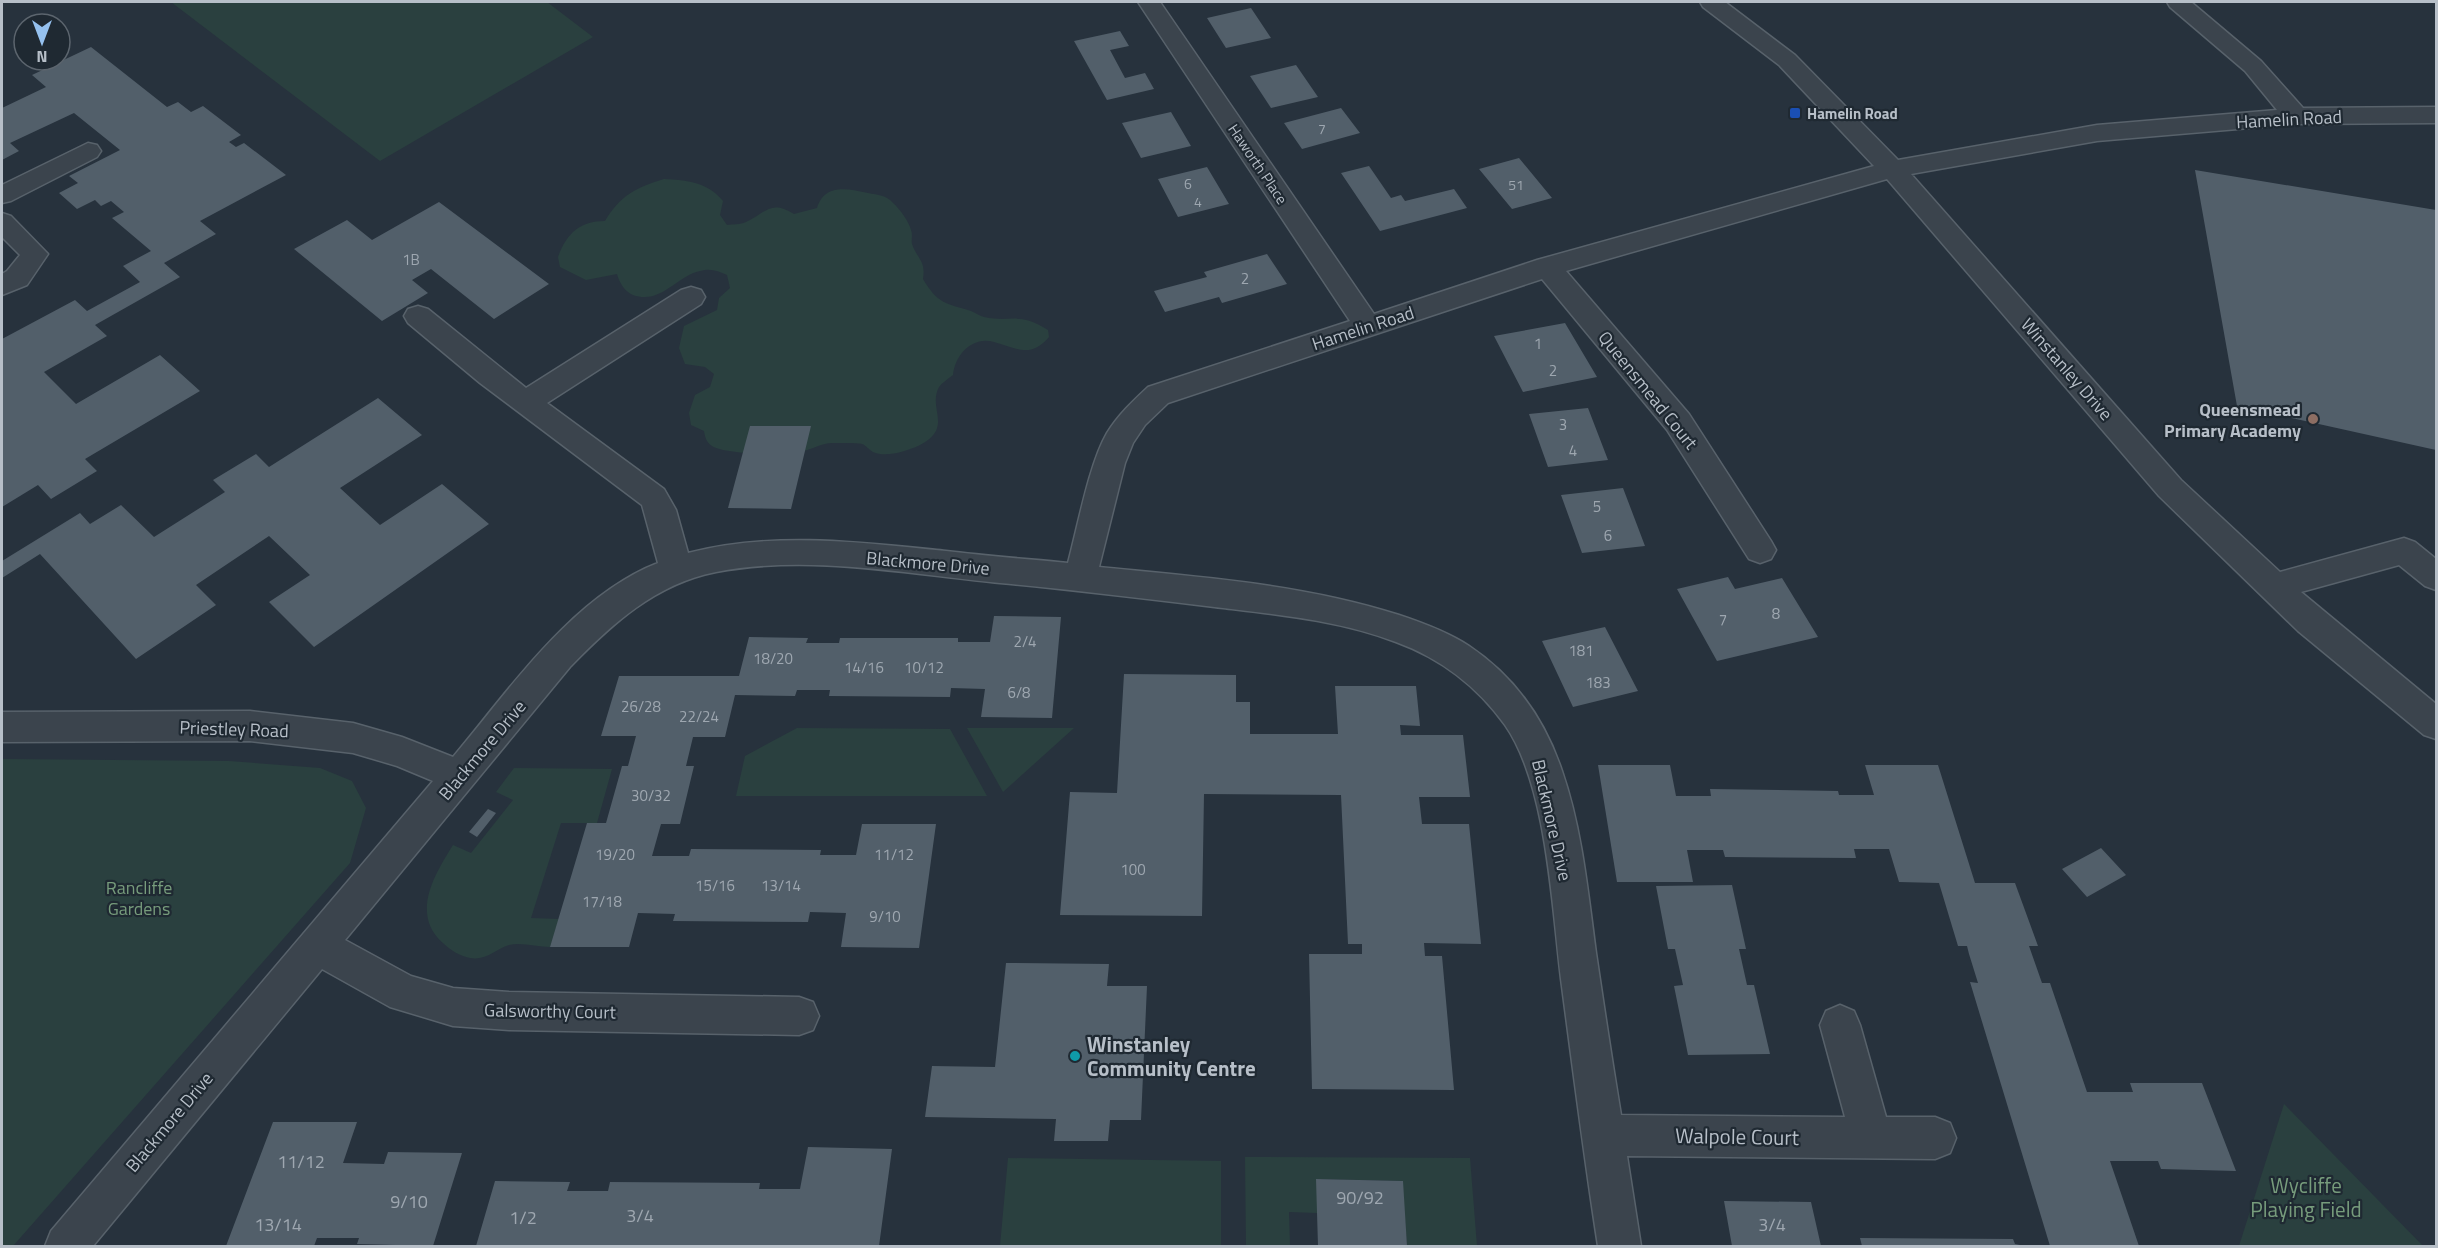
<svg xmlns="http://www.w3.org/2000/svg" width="2438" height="1248" font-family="'Titillium Web',sans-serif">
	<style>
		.green { fill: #2a403f }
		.building { fill: #525f6a }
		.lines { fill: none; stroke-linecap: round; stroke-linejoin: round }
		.minor-casing { stroke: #58626b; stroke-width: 3 }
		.minor { fill: #3b444d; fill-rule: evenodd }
		.transit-dot { fill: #1a4fb4; stroke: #1f2932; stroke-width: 2 }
		.education-dot { fill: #8d6e63; stroke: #1f2932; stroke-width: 2 }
		.culture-dot { fill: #0f9aa8; stroke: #1f2932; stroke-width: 2 }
		.labels { text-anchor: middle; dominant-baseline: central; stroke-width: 4.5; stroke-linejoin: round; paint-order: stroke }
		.far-number-label { font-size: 14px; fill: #9ea7b0 }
		.far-poi-label { font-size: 15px; font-weight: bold; fill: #b7bfc8; stroke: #1f2932; text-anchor: start }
		.far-street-label { font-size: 15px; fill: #b7bfc8; stroke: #1f2932 }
		.number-label { font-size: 15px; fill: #9ea7b0 }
		.street-label { font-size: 18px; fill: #b7bfc8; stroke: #1f2932 }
		.poi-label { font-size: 18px; font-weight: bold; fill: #b7bfc8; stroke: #1f2932; text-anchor: end }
		.park-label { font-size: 18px; fill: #779c7c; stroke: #1f2932 }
		.near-number-label { font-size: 18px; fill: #9ea7b0 }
		.near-poi-label { font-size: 21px; font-weight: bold; fill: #b7bfc8; stroke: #1f2932; text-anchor: start }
		.near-street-label { font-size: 21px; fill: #b7bfc8; stroke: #1f2932 }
		.near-park-label { font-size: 21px; fill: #779c7c; stroke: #1f2932 }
	</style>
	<rect width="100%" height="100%" fill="#27323d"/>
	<!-- green -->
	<path class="green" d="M 171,2 L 547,2 L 593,37 L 380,161 Z
		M 664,179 C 686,180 708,182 723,201 L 720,215 L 727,225 C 733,224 740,225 746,222 C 766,213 770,199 794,214 L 817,208 C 825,183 848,189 868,193 C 878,195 886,195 893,203 C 900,209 909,222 911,230 C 913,235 911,240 912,244 C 917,259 926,260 923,279 C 938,304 945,303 971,311 C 976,313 980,316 984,317 C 1012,323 1019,311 1048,330 L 1049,337 C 1030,359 1017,348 994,342 C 972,336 955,355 953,375 C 949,378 942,383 939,387 C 927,409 955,428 918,446 C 906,451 886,458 873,452 C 869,450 866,445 862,444 C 859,443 838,443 834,443 C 824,442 813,449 803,451 C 787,455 726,455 712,446 C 706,442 705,437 704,431 L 691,425 L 689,413 L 695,395 L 710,387 L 714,374 L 705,367 L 685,364 L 679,348 L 684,326 L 717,310 L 719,298 L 730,288 L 727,275 C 718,271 711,268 700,271 C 676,276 661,305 633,295 C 625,292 619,282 617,274 L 586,280 L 560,267 L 558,257 C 567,233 580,221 605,221 C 621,195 635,188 664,179 Z
		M 797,728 L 950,729 L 987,796 L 736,796 L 745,756 Z
		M 967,728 L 1074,728 L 1003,792 Z
		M 2,759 L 229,761 L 320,768 L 352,781 L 366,808 L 350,863 L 13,1246 L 2,1246 Z
		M 514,768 L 612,769 L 597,823 L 561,823 L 531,918 L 559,919 L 550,947 C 538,947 521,942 509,945 C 496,949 486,961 470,958 C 460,956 450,950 443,943 C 410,914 435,874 453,845 L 471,853 L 513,800 L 496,792 Z
		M 2284,1104 L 2423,1246 L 2239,1246 Z
		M 1245,1157 L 1470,1158 L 1477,1246 L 1407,1246 L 1402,1181 L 1317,1179 L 1317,1213 L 1289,1212 L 1290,1246 L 1246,1246 Z
		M 1008,1158 L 1221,1161 L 1221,1246 L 1000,1246 Z"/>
	<!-- building -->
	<path class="building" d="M 1251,8 L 1271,38 L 1226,48 L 1207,18 Z
		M 1120,31 L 1129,46 L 1110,50 L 1125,78 L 1145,73 L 1154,89 L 1107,100 L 1074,41 Z
		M 91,47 L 167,107 L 178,102 L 191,112 L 203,106 L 241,135 L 229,142 L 236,147 L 244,143 L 286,175 L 200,221 L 216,234 L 164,263 L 180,277 L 95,325 L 107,336 L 44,372 L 76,404 L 160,355 L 200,391 L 85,459 L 97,471 L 51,499 L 38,485 L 2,507 L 2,339 L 75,300 L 87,311 L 140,282 L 123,266 L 151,251 L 112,218 L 124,212 L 111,201 L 101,206 L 95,200 L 77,209 L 59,193 L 78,183 L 69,176 L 120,150 L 74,113 L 10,143 L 19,151 L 2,160 L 2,108 L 46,87 L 32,75 Z
		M 1296,65 L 1318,97 L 1271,108 L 1250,76 Z
		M 1341,108 L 1360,133 L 1302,149 L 1284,123 Z
		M 1171,112 L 1191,146 L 1141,158 L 1122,123 Z
		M 1519,158 L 1552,198 L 1512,209 L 1479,169 Z
		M 1369,166 L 1391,198 L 1401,195 L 1405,201 L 1454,189 L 1467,208 L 1380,231 L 1341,173 Z
		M 1207,167 L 1229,204 L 1178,217 L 1158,179 Z
		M 2195,170 L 2436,210 L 2436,450 L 2237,406 Z
		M 439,202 L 549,284 L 494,319 L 431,269 L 412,280 L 428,293 L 382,321 L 294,249 L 347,220 L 372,240 Z
		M 1267,254 L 1287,284 L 1222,303 L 1219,297 L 1165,312 L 1154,291 L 1207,277 L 1204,272 Z
		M 1565,323 L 1597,377 L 1523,392 L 1494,336 Z
		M 378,398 L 422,435 L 340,488 L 380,525 L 442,484 L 489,524 L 314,647 L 269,602 L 310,575 L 269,536 L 196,585 L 216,605 L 136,659 L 40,554 L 2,578 L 2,561 L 80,513 L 90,524 L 121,505 L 154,537 L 225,492 L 213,480 L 256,454 L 269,467 Z
		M 1588,408 L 1608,460 L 1548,467 L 1529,414 Z
		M 750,426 L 811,426 L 791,509 L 728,508 Z
		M 1623,488 L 1645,546 L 1582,553 L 1561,495 Z
		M 1728,577 L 1735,589 L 1782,578 L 1818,637 L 1717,661 L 1677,589 Z
		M 994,616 L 1061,617 L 1052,718 L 981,717 L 985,689 L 951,688 L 950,697 L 829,696 L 830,690 L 797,690 L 795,696 L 735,695 L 725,737 L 693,737 L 686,766 L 694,766 L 680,824 L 661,824 L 652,856 L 689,856 L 691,849 L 821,850 L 820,855 L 856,855 L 862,824 L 936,824 L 919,948 L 841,947 L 846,913 L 810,912 L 808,922 L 673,921 L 675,914 L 638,913 L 629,947 L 550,947 L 587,823 L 606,823 L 622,766 L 628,766 L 636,736 L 601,736 L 619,676 L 739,676 L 749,637 L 808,638 L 806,643 L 839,643 L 840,638 L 958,638 L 958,642 L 990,642 Z
		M 1605,627 L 1638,691 L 1573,707 L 1542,641 Z
		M 1124,674 L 1236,675 L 1236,702 L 1250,702 L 1250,734 L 1338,734 L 1335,686 L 1416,686 L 1420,726 L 1400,725 L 1401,735 L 1463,735 L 1470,797 L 1419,797 L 1422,824 L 1469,824 L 1481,944 L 1424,943 L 1425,956 L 1442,956 L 1454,1090 L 1312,1089 L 1309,954 L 1362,954 L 1362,944 L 1348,944 L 1341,795 L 1204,794 L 1202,916 L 1060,915 L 1070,792 L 1117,793 Z
		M 1598,765 L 1670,765 L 1676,796 L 1711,796 L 1710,789 L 1838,791 L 1839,795 L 1874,795 L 1865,765 L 1938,765 L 1975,883 L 2015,883 L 2038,946 L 2029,946 L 2042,983 L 2050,983 L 2087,1092 L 2133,1092 L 2130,1083 L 2202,1083 L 2236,1171 L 2161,1169 L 2158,1161 L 2110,1161 L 2139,1246 L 2050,1246 L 1970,982 L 1978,983 L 1969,954 L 1967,946 L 1958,946 L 1939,883 L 1899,882 L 1889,849 L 1854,849 L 1856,858 L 1725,857 L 1723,850 L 1687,850 L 1693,882 L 1617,882 Z
		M 488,809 L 496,813 L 477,837 L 469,832 Z
		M 2101,848 L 2126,875 L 2087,897 L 2062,869 Z
		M 1732,885 L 1746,949 L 1739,949 L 1747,985 L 1754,985 L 1770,1054 L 1688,1055 L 1674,986 L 1683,985 L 1675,949 L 1668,949 L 1656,886 Z
		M 1006,963 L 1109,964 L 1107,986 L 1147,986 L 1141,1120 L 1110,1120 L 1108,1141 L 1054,1141 L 1056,1119 L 925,1117 L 932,1066 L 995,1067 Z
		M 273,1122 L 357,1122 L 343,1163 L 384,1164 L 388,1152 L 462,1153 L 433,1246 L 357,1244 L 359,1238 L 317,1238 L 314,1246 L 226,1246 Z
		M 808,1147 L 892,1149 L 879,1246 L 476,1246 L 495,1181 L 570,1182 L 567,1191 L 608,1191 L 610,1182 L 760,1183 L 759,1189 L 800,1189 Z
		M 1316,1179 L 1403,1181 L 1407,1246 L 1318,1246 Z
		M 1724,1201 L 1811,1202 L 1821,1246 L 1732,1246 Z
		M 1860,1238 L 2013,1239 L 2015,1244 L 2020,1245 L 1862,1246 Z"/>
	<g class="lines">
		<defs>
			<path id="minor" d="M 1138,2 L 1160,2 L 1374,314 L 1537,260 L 1874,166 L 1779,65 L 1703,7 L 1700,2 L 1725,2 L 1795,55 L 1898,160 L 2097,125 L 2277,110 L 2245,71 L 2170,7 L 2167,2 L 2191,2 L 2261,61 L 2303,108 L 2436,107 L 2436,123 L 2296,124 L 2097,141 L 1911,174 L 2181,480 L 2280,572 L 2404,538 L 2415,542 L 2436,559 L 2436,590 L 2425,586 L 2399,565 L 2301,592 L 2436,704 L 2436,739 L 2424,735 L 2298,631 L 2159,496 L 1887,179 L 1566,271 L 1689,414 L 1771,541 L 1776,550 L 1771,559 L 1760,563 L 1749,559 L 1667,430 L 1542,279 L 1168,403 L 1145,425 L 1133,443 L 1125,463 L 1099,567 C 1199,577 1303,584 1399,615 C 1423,623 1448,632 1469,646 C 1514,676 1545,720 1562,771 C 1582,829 1588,892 1596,953 C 1604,1007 1612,1061 1621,1115 L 1845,1117 L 1820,1025 L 1826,1011 L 1840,1005 L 1854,1011 L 1860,1025 L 1886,1117 L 1935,1117 L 1950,1123 L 1956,1138 L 1950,1153 L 1935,1159 L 1627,1156 L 1641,1246 L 1598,1246 C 1584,1157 1573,1069 1561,979 C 1552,907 1547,785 1505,725 C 1478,687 1440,658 1396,642 C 1341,621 1281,615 1223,608 C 1148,599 1074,590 1000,583 C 907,574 809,554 716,572 C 655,584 612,624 570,667 L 345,940 L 411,976 L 453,988 L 509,992 L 799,997 L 813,1002 L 819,1016 L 813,1030 L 799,1035 L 509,1030 L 453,1026 L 390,1007 L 322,969 L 93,1246 L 45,1246 L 51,1231 L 433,781 L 397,766 L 353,753 L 250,741 L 2,742 L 2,712 L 250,711 L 353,723 L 402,737 L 453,757 C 510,689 573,596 658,563 L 642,505 L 480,383 L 408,323 L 404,316 L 408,309 L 418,306 L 428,309 L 526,388 L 681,290 L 691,287 L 701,290 L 705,297 L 701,304 L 547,403 L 664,489 L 676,510 L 688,553 C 772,531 860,542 946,551 C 987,556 1027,559 1068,563 C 1078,526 1089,464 1107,433 C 1118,415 1133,401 1148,387 L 1350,321 Z
				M 88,143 L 97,145 L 101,151 L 97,157 L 11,201 L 2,203 L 2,185 Z
				M 2,213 L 11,216 L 48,254 L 27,285 L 2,295 L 2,274 L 7,271 L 20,255 L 2,237 Z"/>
		</defs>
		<!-- minor casing -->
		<use href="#minor" class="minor-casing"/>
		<!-- minor -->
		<use href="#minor" class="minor"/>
	</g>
	<!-- markers -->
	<rect class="transit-dot" x="1789" y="107" width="12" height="12" rx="3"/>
	<circle class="education-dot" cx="2313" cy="419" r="6"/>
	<circle class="culture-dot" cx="1075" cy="1056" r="6"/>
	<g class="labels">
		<!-- far-number labels -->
		<g class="far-number-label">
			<text x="1322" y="128">7</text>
			<text x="1188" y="183">6</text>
			<text x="1516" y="184">51</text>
			<text x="1198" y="201">4</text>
		</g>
		<!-- far-poi labels -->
		<g class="far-poi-label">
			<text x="1807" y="113">Hamelin Road</text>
		</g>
		<!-- far-street labels -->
		<g class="far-street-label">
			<text transform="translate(1258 164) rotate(56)">Haworth Place</text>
		</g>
		<!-- number labels -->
		<g class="number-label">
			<text x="411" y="259">1B</text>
			<text x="1245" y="278">2</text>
			<text x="1538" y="343">1</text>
			<text x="1553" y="370">2</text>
			<text x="1563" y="424">3</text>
			<text x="1573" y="450">4</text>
			<text x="1597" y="506">5</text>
			<text x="1608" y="535">6</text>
			<text x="1776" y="613">8</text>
			<text x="1723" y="619">7</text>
			<text x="1025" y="641">2/4</text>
			<text x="1581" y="650">181</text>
			<text x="773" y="658">18/20</text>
			<text x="864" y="667">14/16</text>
			<text x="924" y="667">10/12</text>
			<text x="1598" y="682">183</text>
			<text x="1019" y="692">6/8</text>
			<text x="641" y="706">26/28</text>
			<text x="699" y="716">22/24</text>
			<text x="651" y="795">30/32</text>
			<text x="615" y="854">19/20</text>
			<text x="894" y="854">11/12</text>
			<text x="1133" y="869">100</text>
			<text x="715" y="885">15/16</text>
			<text x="781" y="885">13/14</text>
			<text x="602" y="901">17/18</text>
			<text x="885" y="916">9/10</text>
		</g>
		<!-- street labels -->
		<g class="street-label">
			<text transform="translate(2289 119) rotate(-3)">Hamelin Road</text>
			<text transform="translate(1363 328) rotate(-18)">Hamelin Road</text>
			<text transform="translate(2067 369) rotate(49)">Winstanley Drive</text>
			<text transform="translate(1648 390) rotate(51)">Queensmead Court</text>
			<text transform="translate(928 563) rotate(5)">Blackmore Drive</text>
			<text transform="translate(234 729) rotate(2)">Priestley Road</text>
			<text transform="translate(482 750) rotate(-50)">Blackmore Drive</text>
			<text transform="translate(1552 820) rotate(77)">Blackmore Drive</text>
			<text transform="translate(550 1011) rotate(1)">Galsworthy Court</text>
			<text transform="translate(169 1122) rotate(-50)">Blackmore Drive</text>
		</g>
		<!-- poi labels -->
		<g class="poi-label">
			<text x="2301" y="409">Queensmead<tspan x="2301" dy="21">Primary Academy</tspan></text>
		</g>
		<!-- park labels -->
		<g class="park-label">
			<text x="139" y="887">Rancliffe<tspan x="139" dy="21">Gardens</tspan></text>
		</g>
		<!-- near-number labels -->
		<g class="near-number-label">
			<text x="301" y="1161">11/12</text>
			<text x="1360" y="1197">90/92</text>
			<text x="409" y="1201">9/10</text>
			<text x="640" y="1215">3/4</text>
			<text x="523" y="1217">1/2</text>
			<text x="278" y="1224">13/14</text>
			<text x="1772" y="1224">3/4</text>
		</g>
		<!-- near-poi labels -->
		<g class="near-poi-label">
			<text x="1087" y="1044">Winstanley<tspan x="1087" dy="24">Community Centre</tspan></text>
		</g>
		<!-- near-street labels -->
		<g class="near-street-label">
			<text transform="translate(1737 1136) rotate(1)">Walpole Court</text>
		</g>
		<!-- near-park labels -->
		<g class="near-park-label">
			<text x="2306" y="1185">Wycliffe<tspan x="2306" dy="24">Playing Field</tspan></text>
		</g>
	</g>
	<!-- border -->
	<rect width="2438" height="1248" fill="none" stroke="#b7bfc8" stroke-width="6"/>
	<!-- north arrow -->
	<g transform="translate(42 42) rotate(180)"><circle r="28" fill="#1f2932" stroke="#5c656e" stroke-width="1.5"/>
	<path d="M0-4.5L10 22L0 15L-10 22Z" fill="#95c1ef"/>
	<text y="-9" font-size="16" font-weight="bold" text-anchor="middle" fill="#b7bfc8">N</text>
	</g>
</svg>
